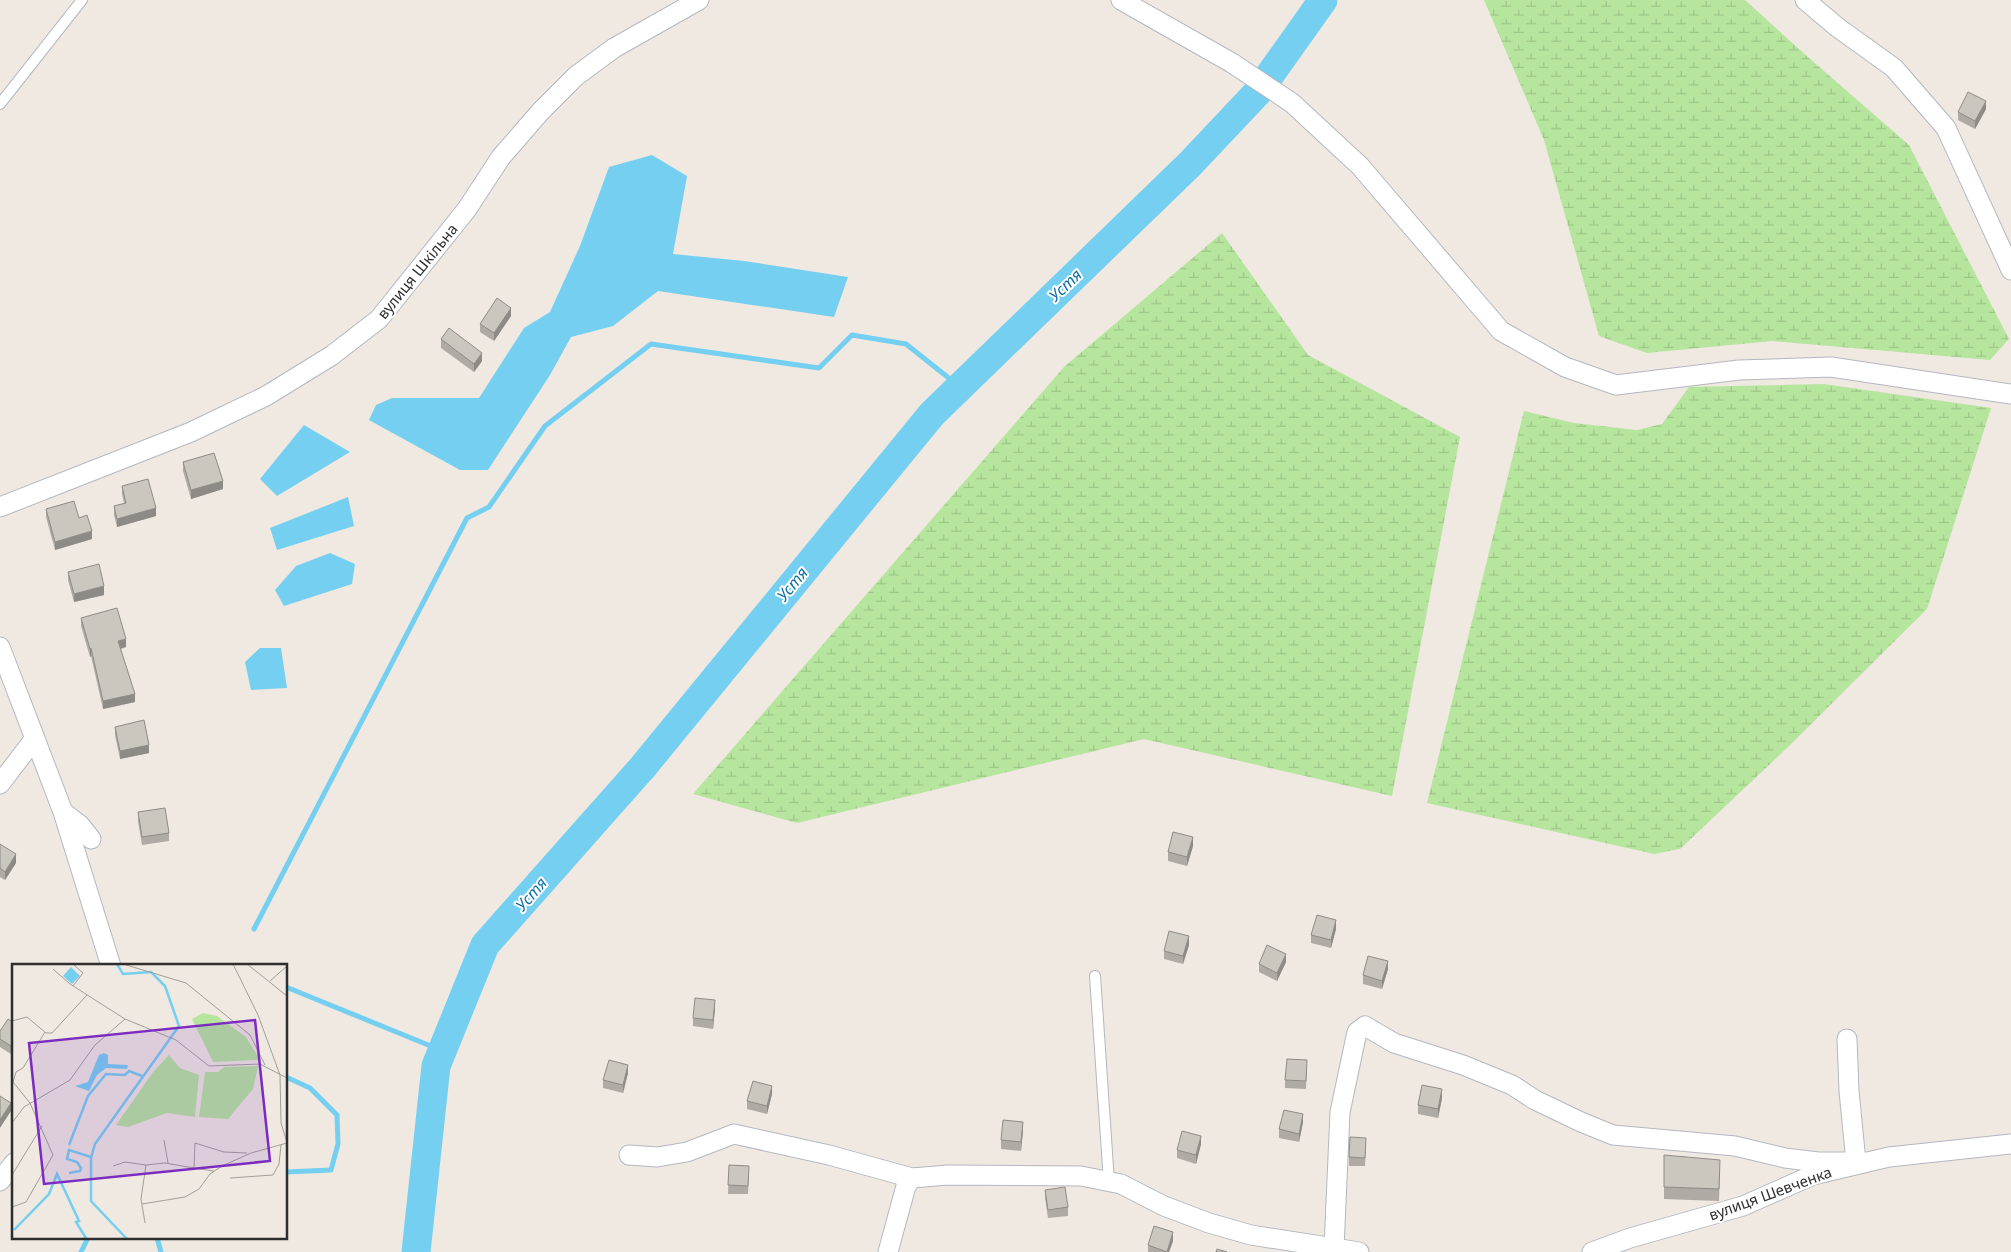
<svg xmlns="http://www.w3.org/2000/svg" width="2011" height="1252" font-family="'Noto Sans',sans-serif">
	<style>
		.wetland { fill: url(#wetland-marsh) }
		.water { fill: #75cff0 }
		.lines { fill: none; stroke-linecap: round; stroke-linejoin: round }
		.stream { stroke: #75cff0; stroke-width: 5 }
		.river { stroke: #75cff0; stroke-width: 29 }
		.service-casing { stroke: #b4b7c1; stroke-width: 12 }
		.minor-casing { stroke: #b4b7c1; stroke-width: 21 }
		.service { stroke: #fff; stroke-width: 10 }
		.minor { stroke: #fff; stroke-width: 19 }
		.wall { fill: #afaba4 }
		.shaded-wall { fill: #8e8b86 }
		.building { fill: #cbc7bf; stroke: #8e8b86 }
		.labels { text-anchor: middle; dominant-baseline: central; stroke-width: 4; stroke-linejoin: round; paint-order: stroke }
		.street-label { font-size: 15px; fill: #2e2e2e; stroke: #fff }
		.water-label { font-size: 16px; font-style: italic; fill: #0d6fa3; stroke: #fff }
		.inset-river { fill: none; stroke: #75cff0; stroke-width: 2.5 }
		.inset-road { fill: none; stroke: #a29e99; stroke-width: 1 }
		.view { fill: #7b2cbf; fill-opacity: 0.15; stroke: #7b2cbf; stroke-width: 2.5 }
		.inset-edge { fill: none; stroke: #2e2e2e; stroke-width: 2.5 }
	</style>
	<defs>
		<pattern id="wetland-marsh" width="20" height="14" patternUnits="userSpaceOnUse" patternTransform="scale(1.25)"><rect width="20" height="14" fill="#b6e59e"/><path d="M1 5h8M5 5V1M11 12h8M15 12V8" fill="none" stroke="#9dc588"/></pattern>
	</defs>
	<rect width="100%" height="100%" fill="#efe9e1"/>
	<!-- wetland -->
	<path class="wetland" d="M 1484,0 L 1745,0 L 1809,58 L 1909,145 L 2009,339 L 1990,360 L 1772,341 L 1647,353 L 1599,336 L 1544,140 Z
		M 1222,233 L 1308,355 L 1460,437 L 1392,796 L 1144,739 L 797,823 L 693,794 L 1064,367 Z
		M 1824,384 L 1991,408 L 1927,609 L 1787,748 L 1680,849 L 1654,854 L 1427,803 L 1524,411 L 1574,423 L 1637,430 L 1662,424 L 1689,387 Z"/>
	<!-- water -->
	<path class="water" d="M 652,155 L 687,176 L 673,254 L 744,261 L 848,277 L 834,317 L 658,291 L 613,326 L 571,337 L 550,375 L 488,470 L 460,470 L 369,420 L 376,405 L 392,398 L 479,398 L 524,328 L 550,312 L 580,246 L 609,167 Z
		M 304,425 L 350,452 L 277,496 L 260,479 Z
		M 348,497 L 354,526 L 277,550 L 270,528 Z
		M 330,553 L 355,564 L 352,584 L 284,606 L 275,590 L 296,566 Z
		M 260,648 L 281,648 L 287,688 L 251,690 L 245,662 Z"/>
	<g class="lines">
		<!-- stream -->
		<path class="stream" d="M 254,929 L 467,518 L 489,507 L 545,426 L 651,344 L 819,368 L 852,335 L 906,344 L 960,387
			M 286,987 L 443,1051
			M 286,1077 L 310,1088 L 337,1115 L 338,1144 L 331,1170 L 286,1172
			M 157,1238 L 161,1252
			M 81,1252 L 88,1238"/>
		<!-- river -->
		<path class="river" d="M 416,1252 L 436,1066 L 485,945 L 642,768 L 932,414 L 1190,164 L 1257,93 L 1323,0"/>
		<defs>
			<path id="service" d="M 0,104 L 82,0
				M 1095,976 L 1109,1182"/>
			<path id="minor" d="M 1121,0 L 1232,63 L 1292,103 L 1360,166 L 1501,331 L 1565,367 L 1616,385 L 1739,370 L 1831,367 L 2011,394
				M 1805,0 L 1837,27 L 1894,68 L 1946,128 L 2011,270
				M 0,507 L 191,432 L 266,396 L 331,356 L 379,319 L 467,209 L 501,157 L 541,111 L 576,76 L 614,48 L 699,0
				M 0,647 L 63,812 L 111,966
				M 0,784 L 35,738
				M 63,812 L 80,825 L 91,839
				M 1847,1039 L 1849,1091 L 1856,1162
				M 629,1155 L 657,1157 L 687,1152 L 734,1134 L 829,1155 L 912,1178
				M 0,1181 L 14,1163
				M 888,1252 L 906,1186 L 912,1178 L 948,1175 L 1081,1176 L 1121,1184 L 1164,1206 L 1209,1223 L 1251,1235 L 1334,1248
				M 1359,1252 L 1334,1248 L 1340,1112 L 1357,1032 L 1365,1026 L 1394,1043 L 1463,1065 L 1512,1085 L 1535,1100 L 1581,1122 L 1613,1135 L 1735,1146 L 1785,1158 L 1818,1162 L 1867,1162
				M 1592,1252 L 1630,1238 L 1743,1206 L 1813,1175 L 1889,1157 L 2011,1144"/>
		</defs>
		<!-- service casing -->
		<use href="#service" class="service-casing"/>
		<!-- minor casing -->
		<use href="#minor" class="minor-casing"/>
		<!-- service -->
		<use href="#service" class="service"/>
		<!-- minor -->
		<use href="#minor" class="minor"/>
	</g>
	<!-- wall -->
	<path class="wall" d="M 1986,109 L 1975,129 L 1958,120 L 1958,112 Z
		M 511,316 L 494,341 L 480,332 L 480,324 Z
		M 441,339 L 482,361 L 474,372 L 441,348 Z
		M 183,462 L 223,489 L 191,499 L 183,471 Z
		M 122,486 L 156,516 L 117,527 L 114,515 L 114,506 L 124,503 L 122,494 Z
		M 46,509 L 92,539 L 55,550 L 46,517 Z
		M 68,572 L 104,595 L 74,602 L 68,580 Z
		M 81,618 L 126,647 L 121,649 L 135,702 L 103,709 L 91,656 L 90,657 L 81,626 Z
		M 115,727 L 149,753 L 120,759 L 115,735 Z
		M 138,812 L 169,833 L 169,841 L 142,845 L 138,821 Z
		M 0,844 L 16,863 L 5,880 L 0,877 Z
		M 1193,846 L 1187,866 L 1168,861 L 1168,852 Z
		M 1336,929 L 1331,948 L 1311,943 L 1311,935 Z
		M 1189,945 L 1183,964 L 1164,959 L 1164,951 Z
		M 1286,962 L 1277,981 L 1259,972 L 1259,964 Z
		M 1388,969 L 1382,989 L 1363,984 L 1363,975 Z
		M 715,1008 L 713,1029 L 693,1026 L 693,1018 Z
		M 14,1023 L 14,1056 L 0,1047 L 0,1031 Z
		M 1307,1068 L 1306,1089 L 1285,1088 L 1285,1080 Z
		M 628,1073 L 623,1093 L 603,1088 L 603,1080 Z
		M 772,1094 L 767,1114 L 747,1109 L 747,1101 Z
		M 1442,1098 L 1438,1118 L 1418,1114 L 1418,1105 Z
		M 1303,1122 L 1299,1142 L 1279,1138 L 1279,1129 Z
		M 1023,1130 L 1021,1151 L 1001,1149 L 1001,1140 Z
		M 1201,1144 L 1196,1164 L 1177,1158 L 1177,1150 Z
		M 1366,1146 L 1365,1166 L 1349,1166 L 1349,1157 Z
		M 729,1165 L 749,1174 L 748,1194 L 728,1194 Z
		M 1720,1172 L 1719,1201 L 1664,1199 L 1664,1187 Z
		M 1045,1190 L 1068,1207 L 1068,1216 L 1048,1218 L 1045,1198 Z
		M 1173,1241 L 1169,1252 L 1148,1252 L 1148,1245 Z"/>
	<!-- shaded-wall -->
	<path class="shaded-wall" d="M 1986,101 L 1986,109 L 1975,129 L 1975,121 Z
		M 511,308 L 511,316 L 494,341 L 494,333 Z
		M 482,353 L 482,361 L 474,372 L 474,364 Z
		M 223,481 L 223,489 L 191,499 L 191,490 Z
		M 156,508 L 156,516 L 117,527 L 117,519 Z
		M 92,531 L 92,539 L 55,550 L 55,542 Z
		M 104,586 L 104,595 L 74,602 L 74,594 Z
		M 126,639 L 126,647 L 118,649 L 118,641 Z
		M 91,648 L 91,656 L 90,657 L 90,649 Z
		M 135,694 L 135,702 L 103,709 L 103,701 Z
		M 149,745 L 149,753 L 120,759 L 120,751 Z
		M 1193,837 L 1193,846 L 1187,866 L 1187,857 Z
		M 16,854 L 16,863 L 5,880 L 5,872 Z
		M 1336,920 L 1336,929 L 1331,948 L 1331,940 Z
		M 1189,936 L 1189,945 L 1183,964 L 1183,956 Z
		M 1286,954 L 1286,962 L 1277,981 L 1277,973 Z
		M 1388,961 L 1388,969 L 1382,989 L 1382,981 Z
		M 715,1000 L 715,1008 L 713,1029 L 713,1020 Z
		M 628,1065 L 628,1073 L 623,1093 L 623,1085 Z
		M 772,1086 L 772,1094 L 767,1114 L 767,1106 Z
		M 1442,1089 L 1442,1098 L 1438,1118 L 1438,1109 Z
		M 11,1103 L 11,1111 L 0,1128 L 0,1120 Z
		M 1303,1114 L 1303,1122 L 1299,1142 L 1299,1134 Z
		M 1023,1122 L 1023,1130 L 1021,1151 L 1021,1142 Z
		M 1201,1136 L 1201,1144 L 1196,1164 L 1196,1155 Z
		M 1173,1232 L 1173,1241 L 1169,1252 L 1167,1252 Z"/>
	<!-- building -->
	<path class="building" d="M 1968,92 L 1986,101 L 1975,121 L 1958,112 Z
		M 497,298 L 511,308 L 494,333 L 480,324 Z
		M 449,328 L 482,353 L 474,364 L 441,339 Z
		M 214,453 L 223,481 L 191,490 L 183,462 Z
		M 148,479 L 156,508 L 117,519 L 114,506 L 126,503 L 122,486 Z
		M 74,501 L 79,518 L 87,515 L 92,531 L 55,542 L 46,509 Z
		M 99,564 L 104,586 L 74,594 L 68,572 Z
		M 117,608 L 126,639 L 118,641 L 135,694 L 103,701 L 91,648 L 90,649 L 81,618 Z
		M 144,720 L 149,745 L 120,751 L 115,727 Z
		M 165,808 L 169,833 L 142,837 L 138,812 Z
		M 1173,832 L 1193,837 L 1187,857 L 1168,852 Z
		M 0,844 L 16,854 L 5,872 L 0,868 Z
		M 1317,915 L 1336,920 L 1331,940 L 1311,935 Z
		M 1169,931 L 1189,936 L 1183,956 L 1164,951 Z
		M 1267,945 L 1286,954 L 1277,973 L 1259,964 Z
		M 1368,956 L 1388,961 L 1382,981 L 1363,975 Z
		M 695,998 L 715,1000 L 713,1020 L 693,1018 Z
		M 8,1019 L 14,1023 L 14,1048 L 0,1039 L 0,1031 Z
		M 1287,1059 L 1307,1060 L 1306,1081 L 1285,1080 Z
		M 609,1060 L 628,1065 L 623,1085 L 603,1080 Z
		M 753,1081 L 772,1086 L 767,1106 L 747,1101 Z
		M 1422,1085 L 1442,1089 L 1438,1109 L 1418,1105 Z
		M 0,1096 L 11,1103 L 0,1120 Z
		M 1284,1110 L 1303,1114 L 1299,1134 L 1279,1129 Z
		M 1003,1120 L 1023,1122 L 1021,1142 L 1001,1140 Z
		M 1182,1131 L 1201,1136 L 1196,1155 L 1177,1150 Z
		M 1350,1137 L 1366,1138 L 1365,1158 L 1349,1157 Z
		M 1664,1155 L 1720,1160 L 1719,1189 L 1664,1187 Z
		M 729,1165 L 749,1166 L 748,1186 L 728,1185 Z
		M 1065,1187 L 1068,1207 L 1048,1210 L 1045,1190 Z
		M 1154,1226 L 1173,1232 L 1167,1252 L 1148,1245 Z
		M 1217,1249 L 1227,1252 L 1216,1252 Z"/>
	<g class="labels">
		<!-- street labels -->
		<g class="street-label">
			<text transform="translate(417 271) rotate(-51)">вулиця Шкільна</text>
			<text transform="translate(1770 1193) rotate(-20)">вулиця Шевченка</text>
		</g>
		<!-- water labels -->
		<g class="water-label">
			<text transform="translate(1065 285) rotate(-44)">Устя</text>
			<text transform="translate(792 584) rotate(-51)">Устя</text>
			<text transform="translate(531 894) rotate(-49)">Устя</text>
		</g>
	</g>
	<!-- overview -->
	<g transform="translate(12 964)">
		<rect width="275" height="275" fill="#efe9e1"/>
		<path d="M 191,49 L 205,52 L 234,73 L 247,94 L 245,96 L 201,98 L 180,55 ZM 157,91 L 168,104 L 187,111 L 183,153 L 155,149 L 116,163 L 104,161 L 141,108 ZM 246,102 L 241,125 L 216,155 L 187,153 L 193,108 L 206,108 L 212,103 Z" fill="#b6e59e"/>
		<path d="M 59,3 L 68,12 L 60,20 L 51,12 ZM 92,89 L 96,91 L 96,100 L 116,101 L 115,105 L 94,104 L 85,111 L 77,127 L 63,122 L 76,118 L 87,91 Z" fill="#75cff0"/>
		<path class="inset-river" d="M 105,0 L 111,10 L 139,8 L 153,22 L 167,62 L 83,180 L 79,194 L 79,237 L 115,275M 57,181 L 76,132 L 94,110 L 113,111 L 117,107 L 130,112M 57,209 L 68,207 L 69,204 L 65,198 L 55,195 L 57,186 L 79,193M 2,266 L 37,230 L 45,210 L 67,257 L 64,258 L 74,274 L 71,275"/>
		<path class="inset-road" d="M 111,0 L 174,19 L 238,71 L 253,101M 221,0 L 246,51 L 268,111 L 269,159 L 275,178M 235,0 L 275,32M 258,17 L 275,2M 61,22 L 71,9 L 62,1M 113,55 L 164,76 L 197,102 L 248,100 L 275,114M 0,57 L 15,53 L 34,69 L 40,69 L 75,31M 0,159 L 12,143 L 58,116 L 83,81 L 113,55 L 58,20 L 41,5M 152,176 L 156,199M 101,202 L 113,198 L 134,201M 202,207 L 182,204 L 183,179 L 212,188 L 235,189M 0,211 L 30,162M 218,214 L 261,211 L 267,200 L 269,181M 130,240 L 173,233 L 187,225 L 198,210 L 210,202 L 239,189 L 275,179M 0,243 L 14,238 L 41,191 L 18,139 L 1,118 L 4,108 L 11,104 L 33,68M 133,259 L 129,235 L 134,201 L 153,199 L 182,204"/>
		<path class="view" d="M 243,56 L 258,197 L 32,220 L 17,79 Z"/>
		<rect width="275" height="275" class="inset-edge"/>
	</g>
</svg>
